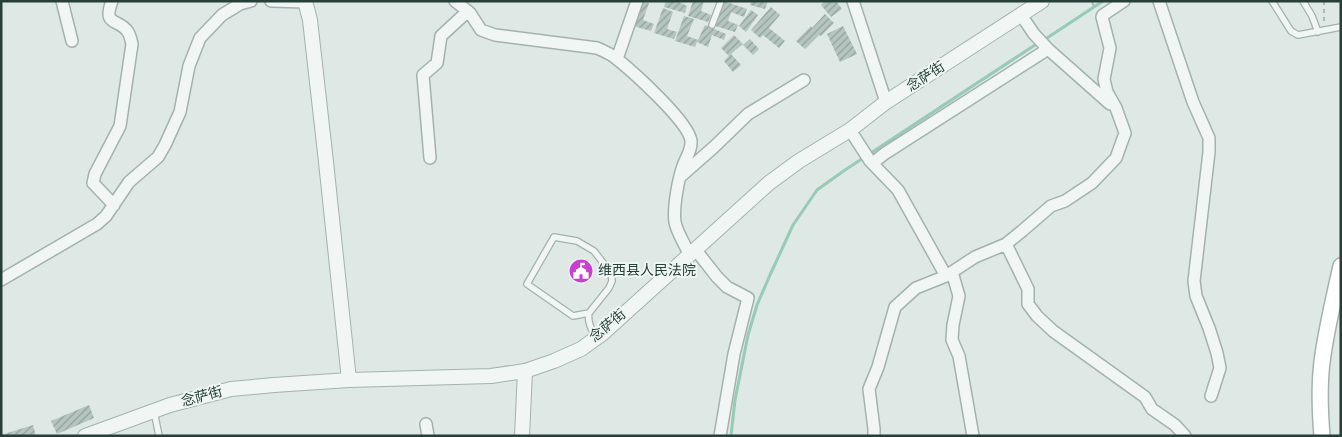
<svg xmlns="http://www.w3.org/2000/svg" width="1342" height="437" font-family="'Source Sans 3','Noto Sans SC',sans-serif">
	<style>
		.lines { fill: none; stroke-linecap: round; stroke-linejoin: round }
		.stream { stroke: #98cab6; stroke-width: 3 }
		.building { fill: url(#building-hatch) }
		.service-casing { stroke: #a3b2ae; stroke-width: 8 }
		.minor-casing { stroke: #a3b2ae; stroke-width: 14 }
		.tertiary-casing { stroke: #a3b2ae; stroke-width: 16 }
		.secondary-casing { stroke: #a3b2ae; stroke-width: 18 }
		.path { stroke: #acb8b5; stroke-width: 2; stroke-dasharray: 4 4; stroke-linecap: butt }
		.service { stroke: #f1f6f5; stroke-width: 5.5 }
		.minor { stroke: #f1f6f5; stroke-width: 11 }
		.tertiary { stroke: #f1f6f5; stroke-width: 14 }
		.secondary { stroke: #fff; stroke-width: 15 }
		.labels { text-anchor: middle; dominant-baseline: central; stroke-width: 4; stroke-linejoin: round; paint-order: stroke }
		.street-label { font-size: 14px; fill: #273f39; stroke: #eef6f3 }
		.poi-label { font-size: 14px; fill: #273f39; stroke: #eef6f3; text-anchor: start }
	</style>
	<defs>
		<pattern id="building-hatch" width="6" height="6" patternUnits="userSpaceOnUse" patternTransform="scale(1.25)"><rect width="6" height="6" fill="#b5c5c0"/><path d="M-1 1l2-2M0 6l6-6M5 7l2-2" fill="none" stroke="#93a19d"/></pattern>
	</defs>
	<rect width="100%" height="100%" fill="#dee8e5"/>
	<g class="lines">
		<!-- stream -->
		<path class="stream" d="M 1044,40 L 1103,1
			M 731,436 L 735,400 L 748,335 L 757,305 L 770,275 L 793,225 L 817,190 L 845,170 L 1038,43"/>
	</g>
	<!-- building -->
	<path class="building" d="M 639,1 L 649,3 L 643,20 L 654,24 L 651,31 L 630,25 Z
		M 666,1 L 677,1 L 687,6 L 685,13 L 664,7 Z
		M 693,1 L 704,1 L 701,11 L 711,15 L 708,22 L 688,16 Z
		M 724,1 L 747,9 L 744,17 L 731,12 L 728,21 L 738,25 L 735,32 L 715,26 Z
		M 751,1 L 768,1 L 765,9 L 750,5 Z
		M 825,1 L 836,1 L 842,9 L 831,17 L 821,5 Z
		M 771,7 L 780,15 L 769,28 L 785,41 L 779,48 L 763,35 L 760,38 L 751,30 Z
		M 663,8 L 673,12 L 667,29 L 677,32 L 674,39 L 654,33 Z
		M 751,10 L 758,15 L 746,32 L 739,26 Z
		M 825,14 L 834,23 L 821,36 L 819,35 L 805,49 L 796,41 L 811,26 L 812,28 Z
		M 684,16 L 694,19 L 687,36 L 698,40 L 705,25 L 726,34 L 724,40 L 712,35 L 708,47 L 697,42 L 695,47 L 675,41 Z
		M 843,26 L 857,54 L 840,62 L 827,34 Z
		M 734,35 L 743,44 L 731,54 L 741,65 L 733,72 L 724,61 L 729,56 L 721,48 Z
		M 750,39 L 759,49 L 753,55 L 743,45 Z
		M 89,405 L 94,418 L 57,434 L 51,421 Z
		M 33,425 L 36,436 L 1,436 L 1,435 Z"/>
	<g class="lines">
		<defs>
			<path id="service" d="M 1272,1 L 1291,31 L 1298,35 L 1341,27
				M 1303,1 L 1312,16 L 1318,32
				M 712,25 L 721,1
				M 589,313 L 573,316 L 527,284 L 554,237 L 577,241 L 594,251 L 611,273 L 612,281 L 609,288 L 589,313 C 587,322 592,330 596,338
				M 154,411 L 159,436"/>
			<path id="minor" d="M 62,1 L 72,41
				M 112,1 C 102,27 119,18 128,32 C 130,35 131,40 132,44 L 120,126 L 95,174 L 93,183 L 114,205
				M 271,1 L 306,2
				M 455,1 L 470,13 L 481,30 L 495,35 L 597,48 C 604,51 611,54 617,59 C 633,72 689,122 691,141 C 692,150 686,157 683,166 C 678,180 673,208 675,222 C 677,233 685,244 689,254
				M 853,1 L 886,102
				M 1159,1 L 1193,102 L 1209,138 L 1209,152 L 1194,281 L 1196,296 L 1209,328 L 1217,353 L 1220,368 L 1211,396
				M 1021,15 L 1034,34 L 1048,49 L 1110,104
				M 617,59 L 637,1
				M 850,130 L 870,161 L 898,190 L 946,276
				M 430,158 L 423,75 L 437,63 L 441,36 L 468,11
				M 873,163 L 884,154 L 1048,49
				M 681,176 L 714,147 L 748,114 L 804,80
				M 1006,244 L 1028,289 L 1028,304 L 1037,316 L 1053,331 L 1145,397 L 1152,409 L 1175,425 L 1185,436
				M 695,249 L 717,277 L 727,287 L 748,298 L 734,354 L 720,436
				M 952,272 L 959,296 L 953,325 L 952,340 L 959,356 L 973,436
				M 1,280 L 97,224 L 106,216 L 129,182 L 158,157 L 165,145 L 180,112 L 189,66 L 200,38 L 222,15 L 240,4 L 251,1
				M 426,424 L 428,436
				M 874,436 L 874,429 L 869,389 L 878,367 L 895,307 L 916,288 L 946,276 L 975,257 L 1006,244 L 1022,231 L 1051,206 L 1065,201 L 1092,183 L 1116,158 L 1125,133 L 1116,108 L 1107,92 L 1104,79 L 1110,48 L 1102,17 L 1103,15 L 1124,1"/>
			<path id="tertiary" d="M 305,1 L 310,20 L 326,162 L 349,380
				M 85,436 L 170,405 L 231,389 L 274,385 L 349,380 L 491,376 L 525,371 L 554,361 L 581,349 L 602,334 L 769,183 L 799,161 L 850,130 L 886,102 L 1042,1
				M 522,436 L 525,371"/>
			<path id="secondary" d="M 1322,436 C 1320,412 1319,386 1322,362 C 1326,330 1334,298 1341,266"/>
		</defs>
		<!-- service casing -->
		<use href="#service" class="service-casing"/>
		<!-- minor casing -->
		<use href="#minor" class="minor-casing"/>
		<!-- tertiary casing -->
		<use href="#tertiary" class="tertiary-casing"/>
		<!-- secondary casing -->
		<use href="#secondary" class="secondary-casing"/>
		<!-- path -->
		<path class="path" d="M 1092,2 L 1095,8
			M 1324,21 L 1324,1"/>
		<!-- service -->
		<use href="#service" class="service"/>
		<!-- minor -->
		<use href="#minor" class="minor"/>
		<!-- tertiary -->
		<use href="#tertiary" class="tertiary"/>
		<!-- secondary -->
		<use href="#secondary" class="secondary"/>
	</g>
	<!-- icons -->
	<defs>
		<symbol id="civic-disc" viewBox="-11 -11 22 22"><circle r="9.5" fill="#c83fd2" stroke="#eef6f3"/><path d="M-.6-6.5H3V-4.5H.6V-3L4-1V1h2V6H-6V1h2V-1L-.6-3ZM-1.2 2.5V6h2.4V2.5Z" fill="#fff"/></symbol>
	</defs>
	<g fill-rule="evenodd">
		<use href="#civic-disc" x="567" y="257" width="28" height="28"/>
	</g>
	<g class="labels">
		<!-- street labels -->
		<g class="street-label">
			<text transform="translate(926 77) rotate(-33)">念萨街</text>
			<text transform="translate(608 326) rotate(-40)">念萨街</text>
			<text transform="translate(202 397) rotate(-15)">念萨街</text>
		</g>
		<!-- poi labels -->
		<g class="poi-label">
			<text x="598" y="271">维西县人民法院</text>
		</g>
	</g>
	<!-- border -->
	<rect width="1342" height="437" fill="none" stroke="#273f39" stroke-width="5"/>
</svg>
